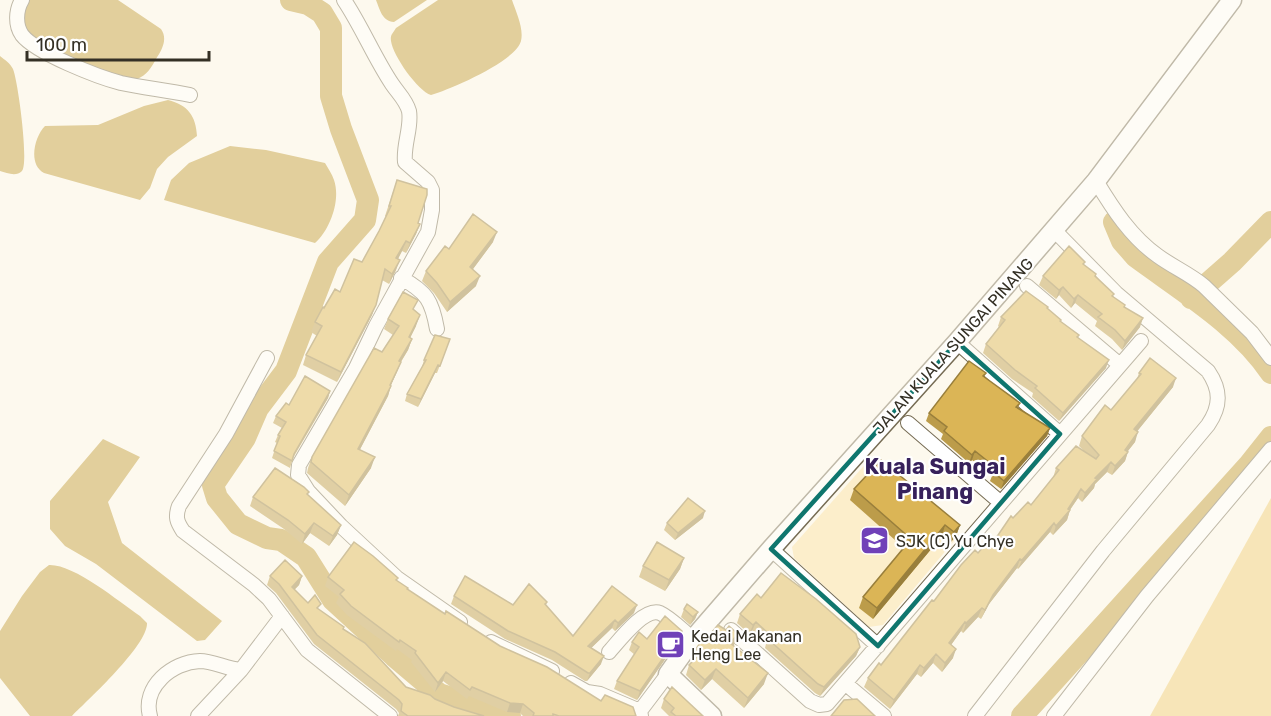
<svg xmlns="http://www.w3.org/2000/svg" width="1271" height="716" font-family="Rubik,sans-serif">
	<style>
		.built { fill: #fceecb }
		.green { fill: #f0cd77 }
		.water { fill: #c09b39 }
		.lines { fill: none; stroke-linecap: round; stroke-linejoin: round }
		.river { stroke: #c09b39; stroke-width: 22 }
		.minor-casing { stroke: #766c54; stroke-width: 16 }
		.tertiary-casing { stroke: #766c54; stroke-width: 21 }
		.minor { stroke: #fff; stroke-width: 14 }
		.tertiary { stroke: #fff; stroke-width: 18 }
		.wall { fill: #bc9c4a }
		.shaded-wall { fill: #997f3c }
		.building { fill: #dbb556; stroke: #997f3c; stroke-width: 1.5 }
		.marked { fill: none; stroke: #0f766e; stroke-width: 4.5; stroke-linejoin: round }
		.labels { text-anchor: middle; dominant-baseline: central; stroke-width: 4.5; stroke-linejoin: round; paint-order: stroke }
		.street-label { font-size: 16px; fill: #343025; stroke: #fff }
		.poi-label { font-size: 16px; fill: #343025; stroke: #fff; text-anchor: start }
		.district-label { font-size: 22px; font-weight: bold; fill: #37215b; stroke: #fff }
	</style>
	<rect width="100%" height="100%" fill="#fdf9ee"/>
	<!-- built -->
	<path class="built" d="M 869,460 L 959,535 L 883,625 L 869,627 L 794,558 L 792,547 Z"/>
	<!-- green -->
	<path class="green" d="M 1271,498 L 1271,716 L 1150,716 Z"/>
	<!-- water -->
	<path class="water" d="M 25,0 L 118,0 L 161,29 C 168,39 162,50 156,59 C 152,67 146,76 137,79 C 123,82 70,62 57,54 C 45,47 34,38 22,30 Z
		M 376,0 L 427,0 L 394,22 C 382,21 380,10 376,0 Z
		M 438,0 L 512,0 C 516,12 524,28 521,41 C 516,61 451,89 431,95 C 418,91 393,56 391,41 C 390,35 393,33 396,28 Z
		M 0,56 C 5,60 10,63 13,69 C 18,81 29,163 22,171 C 16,177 7,173 0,171 Z
		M 168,100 C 188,105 196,116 197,136 L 168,157 L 157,169 L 150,188 L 140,200 L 44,173 C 28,165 34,137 45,126 L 98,125 L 144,106 Z
		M 230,146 L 266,150 L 325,163 C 328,168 332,174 334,180 C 341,200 330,230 315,243 L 164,200 L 171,180 L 189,163 Z
		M 103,439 L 140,457 L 108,502 L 122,543 L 222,621 L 205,640 L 197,641 L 96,564 L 65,546 L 50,529 L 50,501 Z
		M 49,565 C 74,564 118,601 140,616 L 147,623 C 148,645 89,699 72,716 L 30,716 L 0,678 L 0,631 L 22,596 L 40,572 Z"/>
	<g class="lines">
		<!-- river -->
		<path class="river" d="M 291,0 L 308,4 L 322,13 L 331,28 L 331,96 L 341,129 L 368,200 L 365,220 L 328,262 L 286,371 L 258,408 L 245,438 L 213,485 L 217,498 L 238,524 L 267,538 L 281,540 L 306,557 L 333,600 L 394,656 L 439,694 L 510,716
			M 1114,222 L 1122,241 L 1136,257 C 1182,291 1239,325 1271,373
			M 1191,298 L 1232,262 L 1271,222
			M 1022,716 L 1248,466 L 1271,437"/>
		<defs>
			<path id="minor" d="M 22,0 C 16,10 15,25 22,35 C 36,53 98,77 121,83 C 143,88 167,90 190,95
				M 344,0 C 362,27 374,57 392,84 C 398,93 406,100 409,111 C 412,127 403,145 405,162 L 428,182 L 432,190 L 432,210 L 428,232 L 376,326 L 356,368 L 299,465 L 298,475 L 308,491 L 341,526 L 397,578 L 460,622
				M 1096,181 C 1113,209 1131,237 1158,256 C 1173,267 1190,274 1204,286 L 1252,333 L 1271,358
				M 401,278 C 427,292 432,301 437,329
				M 1027,286 L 1120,365
				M 957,342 L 1060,434
				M 267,358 L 226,434 L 179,506 C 175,517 177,522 183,531 L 254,585 L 269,599 L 307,650 L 390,716
				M 908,423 L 1001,503
				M 771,549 L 878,646
				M 731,630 L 810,701 L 819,705 L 827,704 L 1141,341
				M 491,642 L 552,671
				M 609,652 C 619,641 644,607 660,613 C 671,618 683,631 693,639
				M 571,683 L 587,692 L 600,694 L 640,711 L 641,716
				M 846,684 L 884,716
				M 640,711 L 668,674
				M 150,716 C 142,687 172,662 200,661 C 213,661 227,669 241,670
				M 198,716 L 241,670 L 282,616
				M 975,716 L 1103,551 L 1208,425 C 1221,406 1221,390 1208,371 L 1116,293 L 1055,231
				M 1054,716 L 1147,596 L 1271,449"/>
			<path id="tertiary" d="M 712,716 L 668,674 L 693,639 L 771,549 L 957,342 L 1096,181 L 1232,0"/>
		</defs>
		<!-- minor casing -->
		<use href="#minor" class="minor-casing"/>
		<!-- tertiary casing -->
		<use href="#tertiary" class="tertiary-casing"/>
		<!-- minor -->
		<use href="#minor" class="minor"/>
		<!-- tertiary -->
		<use href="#tertiary" class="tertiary"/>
	</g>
	<!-- wall -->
	<path class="wall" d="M 397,180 L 418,223 L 420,224 L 416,234 L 406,253 L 402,251 L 398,259 L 396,270 L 389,284 L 382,280 L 372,315 L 337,382 L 303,365 L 306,355 L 317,336 L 311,332 L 315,322 L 324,308 L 340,292 L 362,262 L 379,231 L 386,216 L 385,216 Z
		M 493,242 L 473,269 L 476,286 L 447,312 L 434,293 L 422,281 L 426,271 L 449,249 Z
		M 1083,265 L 1096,274 L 1096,276 L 1113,296 L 1125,307 L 1140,327 L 1122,350 L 1112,339 L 1095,326 L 1097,321 L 1075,303 L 1071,308 L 1059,295 L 1056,299 L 1039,285 L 1043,276 Z
		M 1048,309 L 1061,322 L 1079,335 L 1078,338 L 1106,368 L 1059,421 L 1032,397 L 1033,393 L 1012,379 L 983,353 L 986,344 L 999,327 L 998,326 L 1001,317 Z
		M 414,310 L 416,326 L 410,338 L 412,339 L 408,350 L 401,362 L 391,385 L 388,396 L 360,449 L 371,468 L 345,506 L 307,473 L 308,468 L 312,457 L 393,335 L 384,329 L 388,319 Z
		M 450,339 L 437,373 L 435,373 L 418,407 L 405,401 L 407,394 L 422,367 L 424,360 Z
		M 986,373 L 984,377 L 1020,403 L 1018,408 L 1050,428 L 1047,436 L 1001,489 L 990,481 L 992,476 L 972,460 L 969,463 L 941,439 L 943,434 L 926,421 L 929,413 Z
		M 1139,373 L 1173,387 L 1137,431 L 1135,442 L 1128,451 L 1125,461 L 1112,475 L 1107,472 L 1095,484 L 1094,488 L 1082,502 L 1078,498 L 1070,510 L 1067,520 L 1053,535 L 1050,532 L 1018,569 L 1017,568 L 989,604 L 981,619 L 978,617 L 963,633 L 961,631 L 951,645 L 953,658 L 942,672 L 933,663 L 921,677 L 917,674 L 890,709 L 864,687 L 868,678 L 881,665 L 934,601 L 978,553 L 994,541 L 1013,518 L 1031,505 L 1053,478 L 1056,468 L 1083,450 L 1079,446 L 1082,436 L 1111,410 L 1137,379 Z
		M 330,391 L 328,398 L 293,458 L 290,468 L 272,458 L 277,443 L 275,442 L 278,435 L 282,428 L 273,423 L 276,416 L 289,405 Z
		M 854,489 L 960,525 L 956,536 L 950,543 L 942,536 L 873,619 L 859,608 L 863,597 L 904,548 L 850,500 Z
		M 308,495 L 341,525 L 337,535 L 329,546 L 310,533 L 302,544 L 284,529 L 250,506 L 253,497 Z
		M 703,518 L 675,540 L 664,530 L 667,523 Z
		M 684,558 L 680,569 L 665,591 L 639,577 L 643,566 Z
		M 270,576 L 302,576 L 299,585 L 294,590 L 308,603 L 319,610 L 344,629 L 406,687 L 454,707 L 484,716 L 398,716 L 399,713 L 396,709 L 314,644 L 276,593 L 267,585 Z
		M 328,577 L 397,581 L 408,590 L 445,614 L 500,646 L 601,701 L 636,716 L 523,716 L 520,713 L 507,712 L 469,696 L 467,699 L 443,681 L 435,692 L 411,662 L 412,660 L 397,649 L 396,651 L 347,615 L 336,603 L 339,597 L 325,586 Z
		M 454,596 L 513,605 L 547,602 L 546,605 L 573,636 L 634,613 L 615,631 L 612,628 L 591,648 L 601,664 L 587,681 L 585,681 L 552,660 L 505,639 L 451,604 Z
		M 761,598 L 860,647 L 856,656 L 820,696 L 815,693 L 765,648 L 766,644 L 752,631 L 749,634 L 737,623 L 740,614 Z
		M 684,609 L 698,612 L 695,619 L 690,625 L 681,617 Z
		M 726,630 L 738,634 L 733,646 L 764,684 L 744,708 L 712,679 L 701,690 L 686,675 L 689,665 L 693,661 L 692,660 L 696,649 L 704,642 Z
		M 682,631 L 679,639 L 637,700 L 614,689 L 617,681 L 635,655 L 629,650 L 632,642 Z
		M 664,699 L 703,716 L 669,716 L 661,708 Z"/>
	<!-- shaded-wall -->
	<path class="shaded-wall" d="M 420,224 L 416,234 L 406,253 L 410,243 Z
		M 497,232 L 493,242 L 467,277 L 470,267 Z
		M 406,241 L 402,251 L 393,268 L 396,258 Z
		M 400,260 L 396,270 L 389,284 L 392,274 Z
		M 480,276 L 476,286 L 447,312 L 450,302 Z
		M 1063,287 L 1059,295 L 1056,299 L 1059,290 Z
		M 1078,295 L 1075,303 L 1071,308 L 1074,299 Z
		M 376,305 L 372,315 L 337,382 L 341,372 Z
		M 420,315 L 416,326 L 405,348 L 409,337 Z
		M 1143,318 L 1140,327 L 1122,350 L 1125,341 Z
		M 412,339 L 408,350 L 395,371 L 399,361 Z
		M 1109,360 L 1106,368 L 1059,421 L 1063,413 Z
		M 401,362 L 397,372 L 386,396 L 390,385 Z
		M 438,365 L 435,373 L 418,407 L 421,399 Z
		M 1176,378 L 1173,387 L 1131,439 L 1134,429 Z
		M 391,386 L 388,396 L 355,459 L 358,449 Z
		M 330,391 L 328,398 L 291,460 L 294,454 Z
		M 1050,428 L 1047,436 L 1001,489 L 1004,481 Z
		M 1138,432 L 1135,442 L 1123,457 L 1128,452 L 1125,461 L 1112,475 L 1115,466 Z
		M 975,451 L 972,460 L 969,463 L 972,455 Z
		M 375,457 L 371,468 L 345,506 L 349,495 Z
		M 1111,462 L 1107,472 L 1095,484 L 1094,488 L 1082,502 L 1085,493 L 1095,478 Z
		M 1081,489 L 1078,498 L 1069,511 L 1070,510 L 1067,520 L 1053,535 L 1056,526 Z
		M 705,511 L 703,518 L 675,540 L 678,533 Z
		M 314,523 L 310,533 L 302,544 L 305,534 Z
		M 1054,523 L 1050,532 L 1018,569 L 1022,560 Z
		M 341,525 L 337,535 L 329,546 L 333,536 Z
		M 945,525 L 942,536 L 873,619 L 877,608 Z
		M 960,525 L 956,536 L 950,543 L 954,532 Z
		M 684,558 L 680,569 L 665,591 L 669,580 Z
		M 1020,559 L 1017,568 L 989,604 L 981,619 L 985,610 L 993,595 Z
		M 302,576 L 299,585 L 288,596 L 292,587 Z
		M 637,605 L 634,613 L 615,631 L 618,623 Z
		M 982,608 L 978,617 L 963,633 L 966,623 Z
		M 698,612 L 695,619 L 690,625 L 693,617 Z
		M 615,620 L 612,628 L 585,654 L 588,646 Z
		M 756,622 L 752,631 L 749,634 L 753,625 Z
		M 965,622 L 961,631 L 946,652 L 949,643 Z
		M 682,631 L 679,639 L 637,700 L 640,691 Z
		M 738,634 L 734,645 L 726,654 L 730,643 Z
		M 860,647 L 856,656 L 820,696 L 824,687 Z
		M 956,649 L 953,658 L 942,672 L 945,663 Z
		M 936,654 L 933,663 L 921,677 L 924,668 Z
		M 604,656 L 601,664 L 587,681 L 590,673 Z
		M 920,665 L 917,674 L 890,709 L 894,700 Z
		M 716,669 L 712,679 L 701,690 L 705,680 Z
		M 446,672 L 443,681 L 435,692 L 438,683 Z
		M 768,673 L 764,684 L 744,708 L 748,698 Z
		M 510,703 L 523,704 L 520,713 L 507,712 Z"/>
	<!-- building -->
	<path class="building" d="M 397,180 L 427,189 L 427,195 L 418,223 L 420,224 L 410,243 L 406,241 L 396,258 L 400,260 L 392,274 L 385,269 L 376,305 L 341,372 L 306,355 L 322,326 L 315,322 L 323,307 L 324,308 L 335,289 L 340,292 L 354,259 L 362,262 L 379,231 L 391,206 L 389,206 Z
		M 473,214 L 497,232 L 470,267 L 480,276 L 450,302 L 437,283 L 426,271 L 445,246 L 449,249 Z
		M 1069,246 L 1085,262 L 1083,264 L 1096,274 L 1095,276 L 1114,294 L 1112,296 L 1125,305 L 1124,307 L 1143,318 L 1125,341 L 1115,330 L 1098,317 L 1102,314 L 1078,295 L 1074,299 L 1063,287 L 1059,290 L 1043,276 Z
		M 1026,291 L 1048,307 L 1047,308 L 1061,320 L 1060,321 L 1079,335 L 1077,337 L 1109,360 L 1063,413 L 1035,388 L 1037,386 L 1015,370 L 986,344 L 1005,320 L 1001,317 Z
		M 403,292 L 418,300 L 413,309 L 420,315 L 409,337 L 412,339 L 399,361 L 401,362 L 390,385 L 391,386 L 358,449 L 375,457 L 349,495 L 311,462 L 312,457 L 374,348 L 382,352 L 399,326 L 388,319 Z
		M 435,335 L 450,339 L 440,366 L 438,365 L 421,399 L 407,394 L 426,360 L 424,360 Z
		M 1150,358 L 1176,378 L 1134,429 L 1138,432 L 1125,450 L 1128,452 L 1115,466 L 1111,462 L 1095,478 L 1097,479 L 1085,493 L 1081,489 L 1068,509 L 1070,510 L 1056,526 L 1054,523 L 1022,560 L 1020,559 L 993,595 L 985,610 L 982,608 L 966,623 L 965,622 L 949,643 L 956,649 L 945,663 L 936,654 L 924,668 L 920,665 L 894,700 L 868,678 L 879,663 L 881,665 L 932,600 L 934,601 L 961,565 L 975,550 L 978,553 L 991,538 L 994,541 L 1011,516 L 1013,518 L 1028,502 L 1031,505 L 1059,470 L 1056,468 L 1076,446 L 1096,459 L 1099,455 L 1082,436 L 1105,405 L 1111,410 L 1141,374 L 1139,373 Z
		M 969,361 L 986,373 L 983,376 L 1020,403 L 1016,407 L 1050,428 L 1004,481 L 993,472 L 996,468 L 975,451 L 972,455 L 944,431 L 947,427 L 929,413 Z
		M 305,376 L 330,391 L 294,454 L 292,461 L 274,451 L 280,436 L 278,435 L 286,422 L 276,416 L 286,403 L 289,405 Z
		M 881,460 L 960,525 L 954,532 L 945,525 L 877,608 L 863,597 L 911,539 L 854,489 Z
		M 275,468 L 304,487 L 309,492 L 307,494 L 341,525 L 333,536 L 314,523 L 305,534 L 288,520 L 253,497 Z
		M 688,498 L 705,511 L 678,533 L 667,523 Z
		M 354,542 L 373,556 L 398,578 L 396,580 L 408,588 L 407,589 L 445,614 L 446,611 L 500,646 L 547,667 L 601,701 L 605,695 L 633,707 L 636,716 L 559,716 L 553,714 L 553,716 L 533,716 L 534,713 L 523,704 L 510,703 L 472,687 L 470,690 L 446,672 L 438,683 L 415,653 L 416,651 L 400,640 L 399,642 L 351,606 L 340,594 L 344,590 L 328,577 Z
		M 657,542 L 684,558 L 669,580 L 643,566 Z
		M 285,560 L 302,576 L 292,587 L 308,603 L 315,595 L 321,604 L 317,608 L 344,627 L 343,629 L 365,643 L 406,687 L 430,695 L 435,699 L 454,707 L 484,716 L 408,716 L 401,711 L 402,704 L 399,700 L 317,635 L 279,584 L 270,576 Z
		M 781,573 L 816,599 L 856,634 L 860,647 L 824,687 L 818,684 L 768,639 L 771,636 L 756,622 L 753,625 L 740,614 L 757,594 L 761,598 Z
		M 465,576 L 513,605 L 529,584 L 547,602 L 545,604 L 573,636 L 612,586 L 637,605 L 618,623 L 615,620 L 588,646 L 604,656 L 590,673 L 588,673 L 555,652 L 508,631 L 454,596 Z
		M 687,604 L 698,612 L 693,617 L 684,609 Z
		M 665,616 L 682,631 L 640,691 L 617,681 L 639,647 L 632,642 L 639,632 L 647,639 Z
		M 718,625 L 726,630 L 729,626 L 738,634 L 730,643 L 768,673 L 748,698 L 716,669 L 705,680 L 689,665 L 700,654 L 696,649 L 702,640 L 704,642 Z
		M 672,687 L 703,716 L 676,716 L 671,712 L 674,708 L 664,699 Z
		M 857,699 L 875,716 L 831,716 L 844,700 Z"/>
	<!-- marked area -->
	<path d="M0 0H1271V716H0ZM 957,342 L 1060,434 L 878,646 L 771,549 Z" fill="#fdf9ee" fill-opacity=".55" fill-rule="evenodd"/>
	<path class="marked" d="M 957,342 L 1060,434 L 878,646 L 771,549 Z"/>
	<!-- icons -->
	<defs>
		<symbol id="school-square" viewBox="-11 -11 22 22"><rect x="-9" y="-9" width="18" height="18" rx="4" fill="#7041b8" stroke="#fff"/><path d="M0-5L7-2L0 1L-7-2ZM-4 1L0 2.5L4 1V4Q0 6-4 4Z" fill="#fff"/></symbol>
		<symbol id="cafe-square" viewBox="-11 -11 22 22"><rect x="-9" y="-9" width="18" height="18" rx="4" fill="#7041b8" stroke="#fff"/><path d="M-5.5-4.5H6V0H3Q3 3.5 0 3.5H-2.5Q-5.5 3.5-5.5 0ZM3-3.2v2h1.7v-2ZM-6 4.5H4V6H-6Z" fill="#fff"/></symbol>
	</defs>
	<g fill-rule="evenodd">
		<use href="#school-square" x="858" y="524" width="33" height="33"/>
		<use href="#cafe-square" x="654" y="628" width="33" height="33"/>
	</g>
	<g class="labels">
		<!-- street labels -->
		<g class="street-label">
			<text transform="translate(953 346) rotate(-48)">JALAN KUALA SUNGAI PINANG</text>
		</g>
		<!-- poi labels -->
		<g class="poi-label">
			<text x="896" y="541">SJK (C) Yu Chye</text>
			<text x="691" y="636">Kedai Makanan<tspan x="691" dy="18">Heng Lee</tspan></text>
		</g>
		<!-- district labels -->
		<g class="district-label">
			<text x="935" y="466">Kuala Sungai<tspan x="935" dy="25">Pinang</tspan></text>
		</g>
	</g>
	<!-- scale -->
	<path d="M27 51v9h182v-9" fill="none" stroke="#343025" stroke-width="3"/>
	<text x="36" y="51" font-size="18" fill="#343025" stroke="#ffffff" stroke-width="4.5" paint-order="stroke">100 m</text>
</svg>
